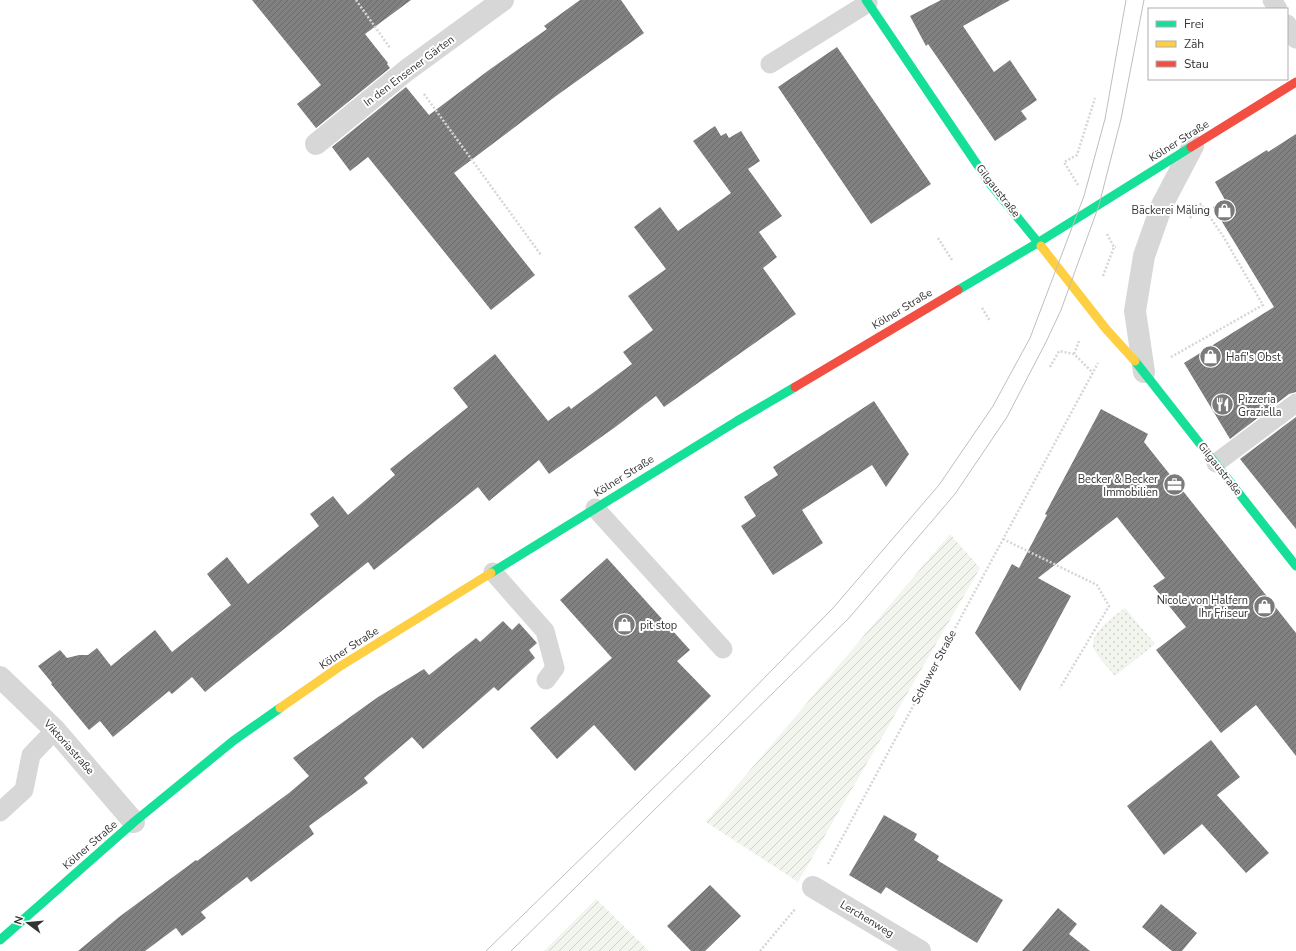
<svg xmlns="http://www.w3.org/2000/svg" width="1296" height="951" font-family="'Nunito Sans',sans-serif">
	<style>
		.grass { fill: url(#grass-dots) }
		.garden { fill: url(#garden-furrows) }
		.building { fill: url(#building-hatch) }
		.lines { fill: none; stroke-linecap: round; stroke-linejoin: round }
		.path { stroke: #d6d6d6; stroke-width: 2.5; stroke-dasharray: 2 2; stroke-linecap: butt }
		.lane { stroke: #d7d7d7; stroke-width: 19 }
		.street { stroke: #d7d7d7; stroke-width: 22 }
		.fast { stroke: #16e098; stroke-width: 9 }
		.slow { stroke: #ffcf43; stroke-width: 9 }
		.jam { stroke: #f24e42; stroke-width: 9 }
		.tram { stroke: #bebebe; stroke-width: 1 }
		.labels { text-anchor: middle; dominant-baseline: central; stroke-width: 4; stroke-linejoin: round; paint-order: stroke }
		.street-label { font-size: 11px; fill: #333; stroke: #fff }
		.poi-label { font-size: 11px; fill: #333; stroke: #fff; text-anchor: end }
	</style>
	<defs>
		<pattern id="grass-dots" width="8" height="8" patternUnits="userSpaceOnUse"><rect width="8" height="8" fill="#f1f5ed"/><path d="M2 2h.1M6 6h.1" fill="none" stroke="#cfd2cc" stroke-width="1.8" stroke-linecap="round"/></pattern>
		<pattern id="garden-furrows" width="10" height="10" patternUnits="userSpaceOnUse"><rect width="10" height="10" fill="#f1f5ed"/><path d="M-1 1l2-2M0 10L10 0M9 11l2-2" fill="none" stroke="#cfd2cc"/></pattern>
		<pattern id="building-hatch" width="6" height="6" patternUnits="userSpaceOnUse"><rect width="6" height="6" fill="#818181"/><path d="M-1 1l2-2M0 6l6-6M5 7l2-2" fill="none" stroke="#6a6a6a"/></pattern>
	</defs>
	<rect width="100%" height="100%" fill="#fff"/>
	<!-- grass -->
	<path class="grass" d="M 1125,608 L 1155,644 L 1115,676 C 1109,668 1100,660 1095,651 C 1085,635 1115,616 1125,608 Z"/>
	<!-- garden -->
	<path class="garden" d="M 950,534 L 980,568 L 798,882 L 706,822 Z
		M 596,899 L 649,951 L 544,951 Z"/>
	<!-- building -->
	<path class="building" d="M 252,0 L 411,0 L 365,34 L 388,63 L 387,64 L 390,68 L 316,128 L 297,104 L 321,85 Z
		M 580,0 L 621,0 L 644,33 L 556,96 L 454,173 L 535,275 L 491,310 L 368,157 L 350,171 L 332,147 L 406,87 L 429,115 L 489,70 L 547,29 L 544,26 Z
		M 941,0 L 1010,0 L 963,26 L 994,72 L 1010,60 L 1037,100 L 1021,111 L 1027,119 L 995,141 L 928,44 L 926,46 L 910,16 Z
		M 837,47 L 931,184 L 871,224 L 778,87 Z
		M 715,126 L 721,136 L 726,133 L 729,138 L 741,131 L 760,161 L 748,169 L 782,216 L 759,232 L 777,257 L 763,268 L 796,314 L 664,407 L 656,396 L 614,428 L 549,474 L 539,460 L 489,501 L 478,487 L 374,570 L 368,562 L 205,692 L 192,677 L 172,694 L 169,691 L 113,737 L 100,721 L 89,730 L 51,684 L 52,683 L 38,666 L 60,650 L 67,658 L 79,655 L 88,655 L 97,648 L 111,666 L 155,630 L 172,652 L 231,605 L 207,574 L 227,557 L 248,584 L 319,526 L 310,514 L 333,496 L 348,515 L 395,475 L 390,469 L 468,407 L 453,388 L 495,354 L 548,421 L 569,406 L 571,409 L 632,364 L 623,352 L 653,330 L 628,296 L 666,269 L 634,227 L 660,207 L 678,231 L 731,193 L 693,141 Z
		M 1296,134 L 1296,392 L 1289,394 L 1230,439 L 1184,363 L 1274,307 L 1213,207 L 1225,200 L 1215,182 L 1267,150 L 1268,152 Z
		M 874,401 L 909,454 L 886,487 L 872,465 L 802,510 L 823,543 L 773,575 L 741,526 L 756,516 L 744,497 L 778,475 L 773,467 Z
		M 1101,409 L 1148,434 L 1144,442 L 1296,633 L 1296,756 L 1256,705 L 1221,733 L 1156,650 L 1186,627 L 1153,586 L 1165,578 L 1117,517 L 1038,578 L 1071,596 L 1020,691 L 975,633 L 1012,564 L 1019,568 L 1047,515 L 1045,514 Z
		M 1296,417 L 1296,529 L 1240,459 Z
		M 607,558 L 690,650 L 677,661 L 711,696 L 635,771 L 594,725 L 557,759 L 530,728 L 612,658 L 560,600 Z
		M 503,621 L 512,630 L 519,623 L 537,643 L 529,650 L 535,658 L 498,691 L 494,687 L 423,749 L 412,737 L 364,778 L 368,783 L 309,826 L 314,834 L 251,882 L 247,877 L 201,912 L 206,918 L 182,936 L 176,928 L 145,951 L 78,951 L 119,917 L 196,860 L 197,861 L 289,793 L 309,776 L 293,758 L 378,697 L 424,669 L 429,675 L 476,638 L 480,642 Z
		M 1211,740 L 1240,777 L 1217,795 L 1269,853 L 1246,873 L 1202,824 L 1164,855 L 1127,806 Z
		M 884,815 L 917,834 L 914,840 L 939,856 L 937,860 L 1003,900 L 977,943 L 886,887 L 881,894 L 849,875 Z
		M 710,885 L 741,916 L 705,951 L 691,951 L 667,926 Z
		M 1161,904 L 1197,933 L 1182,951 L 1172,951 L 1142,927 Z
		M 1058,908 L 1077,924 L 1069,934 L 1090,951 L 1022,951 Z"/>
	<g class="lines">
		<!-- path -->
		<path class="path" d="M 356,0 L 390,48
			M 424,94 L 541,255
			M 1078,185 L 1064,162 L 1077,155 L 1095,98
			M 1107,234 L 1114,247 L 1116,247
			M 938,238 L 952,260
			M 1103,276 L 1114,247
			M 982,308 L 990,321
			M 1074,354 L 1079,341
			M 1171,357 L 1263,305 L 1223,236 L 1201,204 L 1190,218
			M 1050,367 L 1059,351 L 1074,354 L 1093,373
			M 1003,539 L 1097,585 L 1109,606 L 1060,688
			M 828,864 L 1098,363
			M 760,951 L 796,908"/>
		<!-- lane -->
		<path class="lane" d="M 1272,0 L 1278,9
			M 1287,24 L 1296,39
			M 770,64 L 868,3
			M 1216,463 L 1296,403
			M 595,508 L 723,649
			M 493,572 L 545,631 L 555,668 L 546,680
			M 0,812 L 24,790 L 31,755 L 55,730"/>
		<!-- street -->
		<path class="street" d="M 316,144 L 407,70 L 503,0
			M 1144,372 L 1135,311 L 1144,256 L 1162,205 L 1193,146
			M 0,677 L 55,730 L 134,822
			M 813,887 L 920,951"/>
		<!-- fast -->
		<path class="fast" d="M 866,0 L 991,185 L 1041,246
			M 958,290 L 1039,242 L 1191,147
			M 1135,361 L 1296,566
			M 491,573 L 737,421 L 795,387
			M 0,940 L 134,822 L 233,741 L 280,708"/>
		<!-- slow -->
		<path class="slow" d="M 1041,246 L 1106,329 L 1135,361
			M 280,708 L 339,667 L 491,573"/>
		<!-- jam -->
		<path class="jam" d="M 1191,147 L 1296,82
			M 795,387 L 958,290"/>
		<!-- tram -->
		<path class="tram" d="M 486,951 L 719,724 L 833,608 L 939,485 L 993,406 L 1030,338 L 1084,196 L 1105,119 L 1126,0
			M 511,951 L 849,618 L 955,494 L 1007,417 L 1046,342 L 1061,310 L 1099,205 L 1121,119 L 1144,0"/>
	</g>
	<!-- icons -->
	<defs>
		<symbol id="shop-disc" viewBox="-11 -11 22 22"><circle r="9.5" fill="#7a7a7a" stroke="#fff"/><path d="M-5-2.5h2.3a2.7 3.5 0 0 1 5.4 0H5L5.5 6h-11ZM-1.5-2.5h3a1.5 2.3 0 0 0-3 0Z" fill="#fff"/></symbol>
		<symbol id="restaurant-disc" viewBox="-11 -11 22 22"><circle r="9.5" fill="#7a7a7a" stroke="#fff"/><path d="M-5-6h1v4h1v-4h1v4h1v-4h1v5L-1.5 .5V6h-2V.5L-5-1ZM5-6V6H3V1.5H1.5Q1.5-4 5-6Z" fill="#fff"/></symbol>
		<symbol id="office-disc" viewBox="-11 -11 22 22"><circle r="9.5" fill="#7a7a7a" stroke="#fff"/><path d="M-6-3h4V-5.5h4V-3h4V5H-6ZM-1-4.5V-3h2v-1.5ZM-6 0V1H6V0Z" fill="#fff"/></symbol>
	</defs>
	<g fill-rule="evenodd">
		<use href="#shop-disc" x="1212" y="198" width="25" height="25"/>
		<use href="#shop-disc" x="1198" y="344" width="25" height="25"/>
		<use href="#restaurant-disc" x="1210" y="392" width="25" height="25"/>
		<use href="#office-disc" x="1162" y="472" width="25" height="25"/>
		<use href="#shop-disc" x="1252" y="594" width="25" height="25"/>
		<use href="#shop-disc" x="612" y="612" width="25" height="25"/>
	</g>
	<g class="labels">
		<!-- street labels -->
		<g class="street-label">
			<text transform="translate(409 71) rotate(-37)">In den Ensener Gärten</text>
			<text transform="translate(1179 141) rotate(-32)">Kölner Straße</text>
			<text transform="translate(998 191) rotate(52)">Gilgaustraße</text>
			<text transform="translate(902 309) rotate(-31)">Kölner Straße</text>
			<text transform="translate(1220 469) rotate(52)">Gilgaustraße</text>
			<text transform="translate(624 476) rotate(-32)">Kölner Straße</text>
			<text transform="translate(349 648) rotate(-33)">Kölner Straße</text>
			<text transform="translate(934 667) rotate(-62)">Schlawer Straße</text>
			<text transform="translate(69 747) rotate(48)">Viktoriastraße</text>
			<text transform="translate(90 845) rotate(-41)">Kölner Straße</text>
			<text transform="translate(867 919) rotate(31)">Lerchenweg</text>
		</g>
		<!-- poi labels -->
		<g class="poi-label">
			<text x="1210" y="210">Bäckerei Mäling</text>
			<text x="1226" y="357" text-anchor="start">Hafi's Obst</text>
			<text x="1238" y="399" text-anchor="start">Pizzeria<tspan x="1238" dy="13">Graziella</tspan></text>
			<text x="1158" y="479">Becker &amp; Becker<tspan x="1158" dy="13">Immobilien</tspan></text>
			<text x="1248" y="600">Nicole von Halfern<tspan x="1248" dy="13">Ihr Friseur</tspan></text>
			<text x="640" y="625" text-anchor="start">pit stop</text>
		</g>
	</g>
	<!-- legend -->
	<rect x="1148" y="8" width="140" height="72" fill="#ffffff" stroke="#adadad"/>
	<rect x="1156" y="21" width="20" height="6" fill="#16e098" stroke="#adadad"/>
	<text x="1184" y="28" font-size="12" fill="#333333">Frei</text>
	<rect x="1156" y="41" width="20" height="6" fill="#ffcf43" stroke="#adadad"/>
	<text x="1184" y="48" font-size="12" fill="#333333">Zäh</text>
	<rect x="1156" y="61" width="20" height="6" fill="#f24e42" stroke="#adadad"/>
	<text x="1184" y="68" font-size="12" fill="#333333">Stau</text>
	<!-- north arrow -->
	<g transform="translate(28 923) rotate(286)" stroke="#ffffff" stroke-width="3" paint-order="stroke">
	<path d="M0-3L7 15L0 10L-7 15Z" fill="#333333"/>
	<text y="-6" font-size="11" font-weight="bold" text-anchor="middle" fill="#333333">N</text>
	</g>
</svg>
